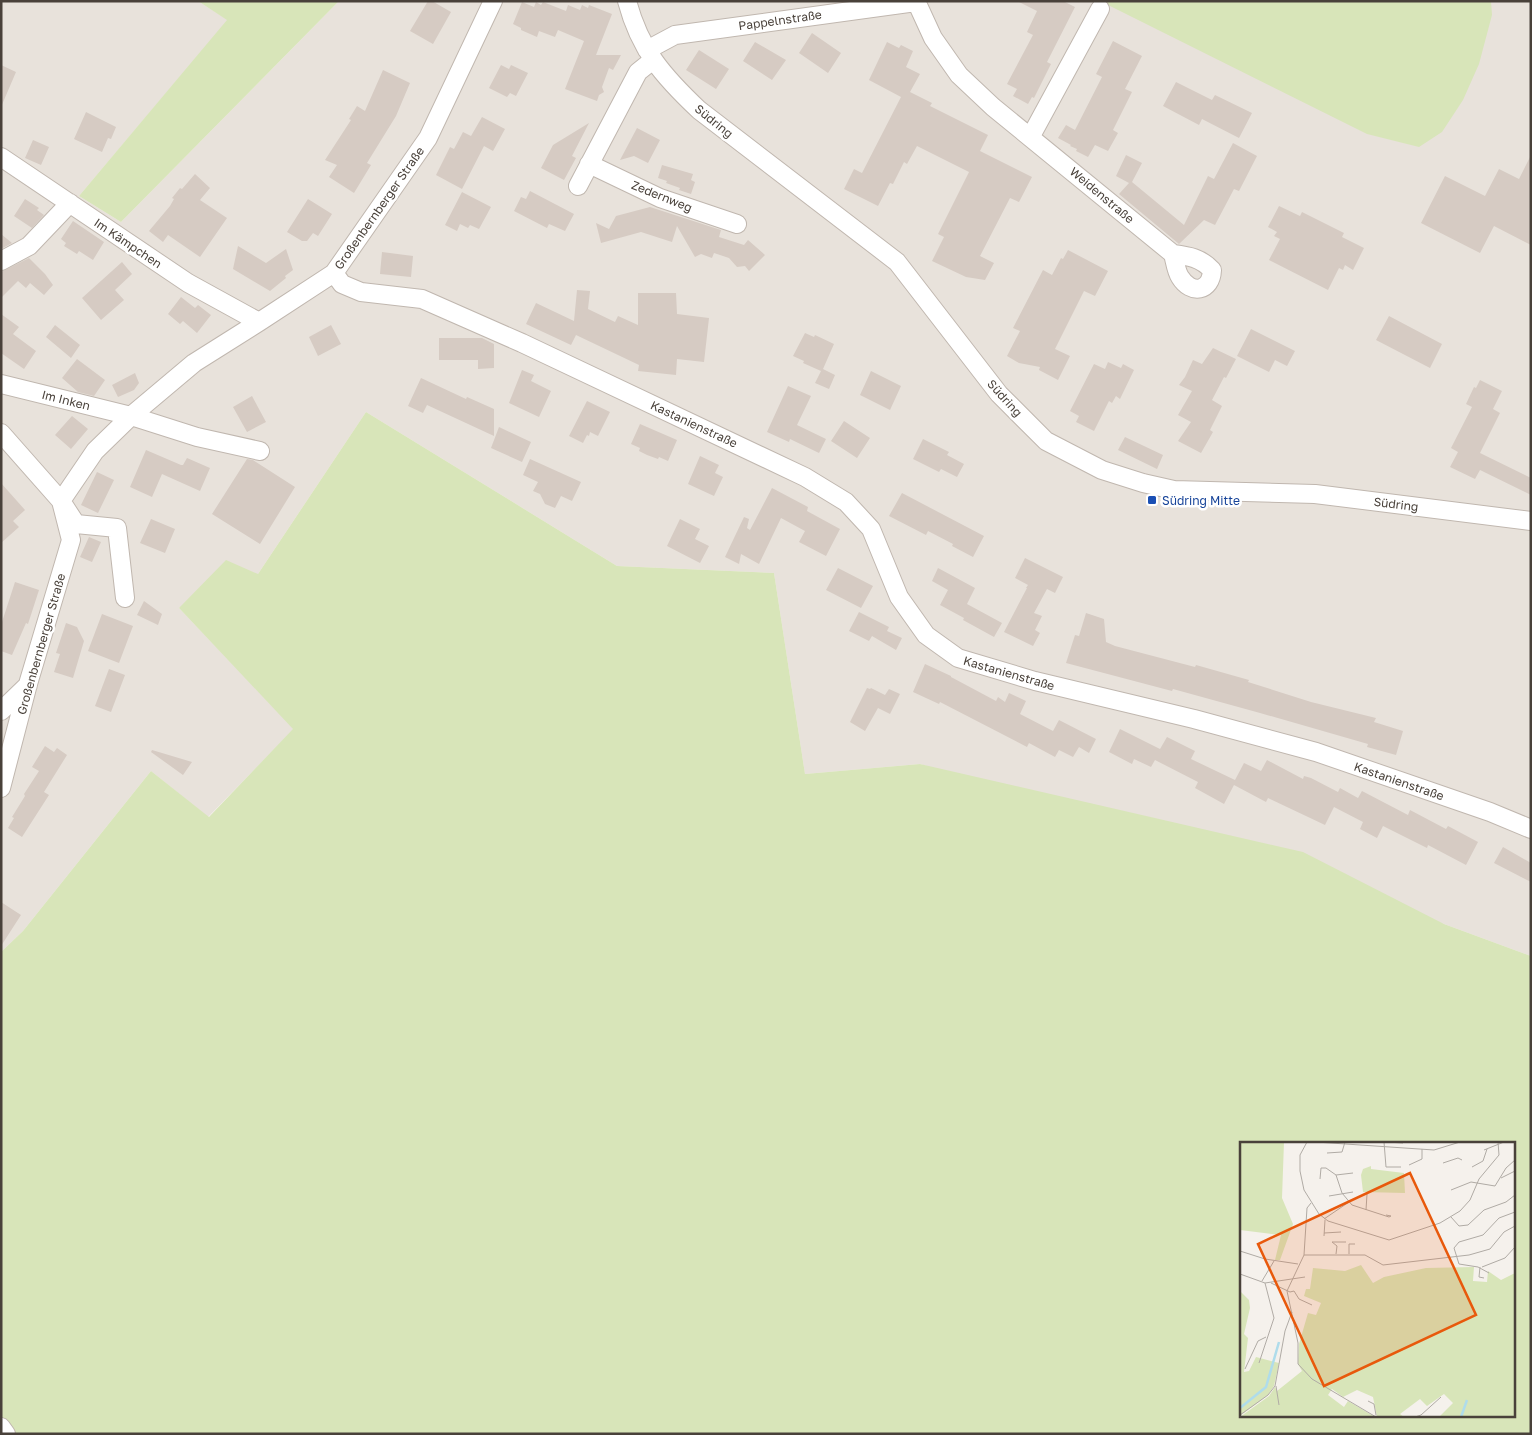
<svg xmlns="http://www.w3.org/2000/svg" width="1532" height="1435" font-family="'Golos Text',sans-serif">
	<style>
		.residential { fill: #e8e2db }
		.green { fill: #d8e5b9; fill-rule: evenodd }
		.building { fill: #d6cbc3 }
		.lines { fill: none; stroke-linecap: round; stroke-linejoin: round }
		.street-casing { stroke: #c0b7af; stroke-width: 20 }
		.street { stroke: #fff; stroke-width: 18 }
		.transit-dot { fill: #1a4fb4; stroke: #fff; stroke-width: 2 }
		.labels { text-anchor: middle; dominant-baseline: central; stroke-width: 5; stroke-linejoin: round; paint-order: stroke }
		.street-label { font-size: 12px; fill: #49413a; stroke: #fff }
		.transit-label { font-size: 12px; fill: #164399; stroke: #fff; text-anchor: start }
		.inset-river { fill: none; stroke: #afdceb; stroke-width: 2.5 }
		.inset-road { fill: none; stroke: #b0aba5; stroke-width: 1 }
		.view { fill: #e8590c; fill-opacity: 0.15; stroke: #e8590c; stroke-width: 2.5 }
		.inset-edge { fill: none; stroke: #49413a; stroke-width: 2.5 }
	</style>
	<rect width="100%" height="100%" fill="#f5f1ec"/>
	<!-- residential -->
	<path class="residential" d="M 1,1 L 198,1 L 228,20 L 79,196 L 121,222 L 339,1 L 1531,1 L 1531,956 L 1444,924 L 920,764 L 805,774 L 774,573 L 617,566 L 366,412 L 258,574 L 179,608 L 294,729 L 208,817 L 151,771 L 23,931 L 1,952 Z"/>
	<!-- green -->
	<path class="green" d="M 198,1 L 339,1 L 121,222 L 79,196 L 227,20 Z
		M 1100,1 L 1491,1 L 1492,15 L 1479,64 L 1463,100 L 1442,132 L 1419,147 L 1367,134 Z
		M 366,412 L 617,566 L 774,573 L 805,774 L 920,764 L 1303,852 L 1444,924 L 1531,956 L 1531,1434 L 10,1434 L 1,1423 L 1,952 L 23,931 L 151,771 L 209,817 L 293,729 L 179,608 L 226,560 L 258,574 ZM 1241,1144 L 1513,1144 L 1513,1416 L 1241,1416 Z"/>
	<!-- building -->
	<path class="building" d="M 428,1 L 432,1 L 451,12 L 433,44 L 410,31 Z
		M 1017,1 L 1063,1 L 1075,7 L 1047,62 L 1051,64 L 1034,98 L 1032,97 L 1028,104 L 1013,96 L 1017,89 L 1007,84 L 1033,35 L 1027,32 L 1037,11 Z
		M 522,2 L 534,7 L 536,2 L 541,5 L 543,2 L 566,11 L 568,5 L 580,10 L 582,5 L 588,8 L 589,5 L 612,14 L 596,55 L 621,55 L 613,70 L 609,68 L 602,87 L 604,92 L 599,95 L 597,101 L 565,89 L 584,41 L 558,30 L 555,37 L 539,31 L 537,37 L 521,30 L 521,28 L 513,24 Z
		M 812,33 L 841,53 L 828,73 L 799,53 Z
		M 1113,41 L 1142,56 L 1125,89 L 1132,92 L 1113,130 L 1118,133 L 1108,151 L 1095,145 L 1088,157 L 1076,151 L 1077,149 L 1070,146 L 1071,145 L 1058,138 L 1066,125 L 1075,130 L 1102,77 L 1096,74 Z
		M 755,42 L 786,60 L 772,80 L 743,61 Z
		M 887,42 L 899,48 L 901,45 L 913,51 L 906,67 L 920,74 L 910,92 L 932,103 L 930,106 L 988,135 L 980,151 L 1032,177 L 1019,202 L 1010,198 L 980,256 L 994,263 L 985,280 L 966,277 L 932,261 L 944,237 L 938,234 L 969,172 L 917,146 L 907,164 L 904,162 L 893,184 L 890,183 L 878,206 L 844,189 L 854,169 L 862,173 L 901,97 L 869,80 Z
		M 699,50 L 729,69 L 716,89 L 686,70 Z
		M 1,65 L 16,72 L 1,107 Z
		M 501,65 L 509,69 L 511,65 L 528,73 L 516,96 L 510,93 L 507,97 L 489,88 Z
		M 383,70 L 410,83 L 396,116 L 367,163 L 371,165 L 354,193 L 329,177 L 337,165 L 325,160 L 351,120 L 349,119 L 357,106 L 365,111 Z
		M 1176,82 L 1212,100 L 1215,95 L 1252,113 L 1239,138 L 1202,119 L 1199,125 L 1163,106 Z
		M 86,112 L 116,127 L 111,139 L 108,138 L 102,152 L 74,139 Z
		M 482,117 L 505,129 L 493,151 L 484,146 L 462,189 L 436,175 L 450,147 L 454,149 L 463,132 L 471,136 Z
		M 589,123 L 572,156 L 576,158 L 564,180 L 541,168 L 553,145 Z
		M 637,128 L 660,140 L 648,163 L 634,156 L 620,160 Z
		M 33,140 L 49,147 L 41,165 L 25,158 Z
		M 1233,143 L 1257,156 L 1239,191 L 1234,189 L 1215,225 L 1204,220 L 1179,244 L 1119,194 L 1129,183 L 1116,176 L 1126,155 L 1142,163 L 1132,182 L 1184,225 L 1208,176 L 1214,179 Z
		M 1531,155 L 1531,245 L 1494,226 L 1480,253 L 1421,223 L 1445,176 L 1485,196 L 1499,169 L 1519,179 Z
		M 662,165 L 693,174 L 691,180 L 695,182 L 691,194 L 679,190 L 680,188 L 666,183 L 667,181 L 658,178 Z
		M 195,174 L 210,188 L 200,200 L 227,218 L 200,257 L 168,235 L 163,242 L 149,231 L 170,206 L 174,199 L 172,198 L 180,188 L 182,189 Z
		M 530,191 L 574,214 L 565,231 L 549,224 L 547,228 L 514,211 L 521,197 L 526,199 Z
		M 462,192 L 491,207 L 479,229 L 470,225 L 468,228 L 460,224 L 457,231 L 445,225 Z
		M 25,199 L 39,208 L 37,210 L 44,215 L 32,228 L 14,216 Z
		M 308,199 L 332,214 L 318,236 L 313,233 L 307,241 L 302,241 L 287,232 Z
		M 1279,206 L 1300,216 L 1302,212 L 1344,233 L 1342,237 L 1364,248 L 1353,270 L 1345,265 L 1343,270 L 1339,268 L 1328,290 L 1269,260 L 1280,239 L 1274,236 L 1277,232 L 1268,227 Z
		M 650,207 L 721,230 L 719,237 L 744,245 L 748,240 L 765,255 L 749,271 L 745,266 L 737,267 L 729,258 L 714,253 L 712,258 L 701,254 L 695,257 L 677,226 L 672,242 L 641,232 L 601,243 L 596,223 L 609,229 L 616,216 Z
		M 73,221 L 104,242 L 93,260 L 79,251 L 77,254 L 64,246 L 66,243 L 61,239 Z
		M 1,234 L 12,243 L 1,249 Z
		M 238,246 L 266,263 L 286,249 L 293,270 L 285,276 L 286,278 L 270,291 L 233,269 Z
		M 1068,250 L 1108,271 L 1095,296 L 1084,291 L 1055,349 L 1070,356 L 1058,380 L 1039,370 L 1040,367 L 1019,363 L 1007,356 L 1020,331 L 1013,328 L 1043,270 L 1052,275 L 1061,258 L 1063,259 Z
		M 382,252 L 413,256 L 411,277 L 380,274 Z
		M 29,258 L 45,274 L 53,285 L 44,295 L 30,283 L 26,288 L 18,281 L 1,298 L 1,272 Z
		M 122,262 L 132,274 L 115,290 L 124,300 L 101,320 L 82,298 Z
		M 577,290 L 590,291 L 588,309 L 615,322 L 618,316 L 638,325 L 638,293 L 676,293 L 677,314 L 709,318 L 704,362 L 677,359 L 676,375 L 638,371 L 639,365 L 576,335 L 571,345 L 526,324 L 536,303 L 574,321 Z
		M 181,297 L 195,308 L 198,305 L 211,315 L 197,333 L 183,321 L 180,324 L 168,314 Z
		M 1,314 L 19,327 L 13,334 L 36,351 L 24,369 L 1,353 Z
		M 1389,316 L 1442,344 L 1430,368 L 1376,340 Z
		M 55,325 L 80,345 L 71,358 L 46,337 Z
		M 331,325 L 341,344 L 318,356 L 309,337 Z
		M 1251,329 L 1295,351 L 1287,366 L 1275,360 L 1269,372 L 1237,356 Z
		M 805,333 L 814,337 L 815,335 L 834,344 L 823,369 L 835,375 L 829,389 L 815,383 L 821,371 L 803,363 L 804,361 L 793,356 Z
		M 439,338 L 482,338 L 494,344 L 494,368 L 478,369 L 478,360 L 439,360 Z
		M 1213,348 L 1236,359 L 1226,378 L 1224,377 L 1212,400 L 1222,406 L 1210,430 L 1213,432 L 1201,453 L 1178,441 L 1191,422 L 1178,415 L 1192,391 L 1179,385 L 1185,377 L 1193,360 L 1202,364 Z
		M 77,359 L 105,380 L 94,396 L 78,392 L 62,378 Z
		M 1108,362 L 1121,368 L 1123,364 L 1134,370 L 1120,399 L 1116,396 L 1112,403 L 1109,401 L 1094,431 L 1076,422 L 1079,416 L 1070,411 L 1094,364 L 1105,369 Z
		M 522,370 L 534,375 L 531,381 L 551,391 L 539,417 L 509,403 Z
		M 871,371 L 901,386 L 890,410 L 860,395 Z
		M 135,373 L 139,383 L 134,390 L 118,397 L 112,385 Z
		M 421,378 L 466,399 L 467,397 L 494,409 L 494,436 L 427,405 L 423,413 L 408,406 Z
		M 1480,380 L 1502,391 L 1493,409 L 1500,413 L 1480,453 L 1531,478 L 1531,495 L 1480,470 L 1475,479 L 1450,467 L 1458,452 L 1451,448 L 1472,407 L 1466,404 L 1474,387 L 1476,388 Z
		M 788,386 L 811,396 L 797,425 L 826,439 L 819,453 L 790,439 L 789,442 L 767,432 Z
		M 252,396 L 266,422 L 247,432 L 233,407 Z
		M 587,401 L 610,412 L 598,436 L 590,432 L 589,436 L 587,435 L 583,443 L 569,436 Z
		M 72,416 L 88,429 L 71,449 L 55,435 Z
		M 844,421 L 870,438 L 857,458 L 831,441 Z
		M 640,424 L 677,440 L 668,461 L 659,457 L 658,459 L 647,455 L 639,451 L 640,448 L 631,444 Z
		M 499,427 L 531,442 L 522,462 L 491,448 Z
		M 1125,437 L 1163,455 L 1157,469 L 1118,450 Z
		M 923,439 L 949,452 L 947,455 L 964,464 L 957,477 L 941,469 L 939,472 L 913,459 Z
		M 146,450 L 181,465 L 183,465 L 187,458 L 210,468 L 200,491 L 162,474 L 152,497 L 130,487 Z
		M 700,456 L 719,465 L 715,473 L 723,477 L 714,496 L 688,484 Z
		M 247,459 L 253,460 L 295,487 L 260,544 L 212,514 Z
		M 530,459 L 581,482 L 572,501 L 561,496 L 555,508 L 545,504 L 540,494 L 533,491 L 538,482 L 523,475 Z
		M 97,472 L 114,480 L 98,513 L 81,505 Z
		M 1,483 L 25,510 L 13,521 L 19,527 L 1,543 Z
		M 772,488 L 808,507 L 807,511 L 840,529 L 826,556 L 799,542 L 805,531 L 781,518 L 759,564 L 741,554 L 739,564 L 725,557 L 744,517 L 749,519 L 747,528 L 750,530 Z
		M 902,493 L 984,536 L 973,557 L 952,546 L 953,544 L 928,531 L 926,535 L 889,516 Z
		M 151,519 L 175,529 L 165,553 L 140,543 Z
		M 680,519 L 700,529 L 695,539 L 709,546 L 700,563 L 667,546 Z
		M 89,537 L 101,542 L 92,562 L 80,557 Z
		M 1025,558 L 1063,577 L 1055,593 L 1047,589 L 1034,613 L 1042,616 L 1035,630 L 1040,633 L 1033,646 L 1004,632 L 1027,588 L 1026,588 L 1028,585 L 1015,578 Z
		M 838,568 L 873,586 L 861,608 L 826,590 Z
		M 938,568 L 975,588 L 967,604 L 1002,623 L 994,637 L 963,620 L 964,618 L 940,605 L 948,590 L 932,581 Z
		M 15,582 L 39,590 L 28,624 L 26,623 L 12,655 L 1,651 L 1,625 Z
		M 144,601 L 162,614 L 158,625 L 137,615 Z
		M 859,612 L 889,627 L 887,631 L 902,638 L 896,650 L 872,636 L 869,641 L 849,631 Z
		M 1086,613 L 1104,619 L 1106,642 L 1115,646 L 1195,667 L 1196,665 L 1249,680 L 1248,682 L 1311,702 L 1376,718 L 1374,722 L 1403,731 L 1396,755 L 1367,747 L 1368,744 L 1260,713 L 1173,689 L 1172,691 L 1066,663 L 1075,635 L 1079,636 Z
		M 102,614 L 133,626 L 119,663 L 88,651 Z
		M 66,623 L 77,627 L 84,641 L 73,678 L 54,672 L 60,654 L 56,653 Z
		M 925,664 L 951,676 L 951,677 L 996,701 L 998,697 L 1005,702 L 1009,693 L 1026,701 L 1020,714 L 1053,731 L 1059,720 L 1096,739 L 1089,753 L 1079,747 L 1073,757 L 1059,750 L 1055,757 L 1029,743 L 1027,747 L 940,702 L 939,704 L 913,692 Z
		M 109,669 L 125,675 L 111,712 L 95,706 Z
		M 867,688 L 870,689 L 871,688 L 885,695 L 889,689 L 900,694 L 890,714 L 878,708 L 865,731 L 850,722 Z
		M 1120,729 L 1160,749 L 1167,737 L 1195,751 L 1191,759 L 1235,780 L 1244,763 L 1261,771 L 1267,760 L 1303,779 L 1304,776 L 1311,778 L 1338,792 L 1340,788 L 1358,798 L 1362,791 L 1408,815 L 1410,810 L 1446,829 L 1448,826 L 1478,842 L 1466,865 L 1428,845 L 1427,848 L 1383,826 L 1377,838 L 1360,829 L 1363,822 L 1334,807 L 1325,825 L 1268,798 L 1266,802 L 1234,785 L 1224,804 L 1195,788 L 1198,782 L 1155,760 L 1151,767 L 1134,759 L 1132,764 L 1109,752 Z
		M 45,746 L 54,752 L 57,748 L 67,755 L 44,792 L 49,795 L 22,837 L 8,828 L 14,818 L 12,817 L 25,796 L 24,794 L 39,771 L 32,767 Z
		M 152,750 L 192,762 L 183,775 L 151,752 Z
		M 1503,847 L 1531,863 L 1531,882 L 1494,863 Z
		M 1,902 L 21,915 L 1,946 Z"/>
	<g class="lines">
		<defs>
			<path id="street" d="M 627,1 C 640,50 663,76 699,110 L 897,262 L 999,394 L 1046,441 L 1102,470 L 1143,483 L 1174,490 L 1315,494 L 1531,521
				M 916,1 L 933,38 L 959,75 L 993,107 L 1173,254 C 1189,256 1201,258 1212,270 C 1211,292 1191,295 1180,277 C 1176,271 1175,261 1173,254
				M 647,50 L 675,35 L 916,2
				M 1031,136 L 1100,9
				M 1,157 L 188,283 L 259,322
				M 589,164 L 660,198 L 737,224
				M 578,186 L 638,72 L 653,60
				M 1,261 L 29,246 L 70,203
				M 334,273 L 342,284 L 361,292 L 422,299 L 522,343 L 805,477 L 846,502 L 871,529 L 899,597 L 926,635 L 958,658 L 1035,681 L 1194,719 L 1316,752 L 1490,812 L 1531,829
				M 1,384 L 131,416 L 197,437 L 260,451
				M 1,433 L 61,501 L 76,524 L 117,528 L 125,598
				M 1,711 L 28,685
				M 1,788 L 28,684 L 71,540 L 61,501 L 95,451 L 131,416 L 194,363 L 259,322 L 334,273 L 428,138 L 493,1
				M 1,1427 L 6,1434"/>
		</defs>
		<!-- street casing -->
		<use href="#street" class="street-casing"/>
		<!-- street -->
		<use href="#street" class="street"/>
	</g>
	<!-- markers -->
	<rect class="transit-dot" x="1147" y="495" width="10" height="10" rx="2.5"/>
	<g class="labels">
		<!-- street labels -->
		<g class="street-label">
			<text transform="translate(780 20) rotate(-8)">Pappelnstraße</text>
			<text transform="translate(714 121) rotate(39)">Südring</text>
			<text transform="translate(1102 195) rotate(40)">Weidenstraße</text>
			<text transform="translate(662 196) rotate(22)">Zedernweg</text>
			<text transform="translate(379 208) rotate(-55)">Großenbernberger Straße</text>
			<text transform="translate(128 243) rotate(34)">Im Kämpchen</text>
			<text transform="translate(1005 398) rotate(48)">Südring</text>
			<text transform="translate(66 400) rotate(14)">Im Inken</text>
			<text transform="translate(694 424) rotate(25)">Kastanienstraße</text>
			<text transform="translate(1396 504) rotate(7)">Südring</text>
			<text transform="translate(41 644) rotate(-74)">Großenbernberger Straße</text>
			<text transform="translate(1009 673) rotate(16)">Kastanienstraße</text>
			<text transform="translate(1399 781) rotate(19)">Kastanienstraße</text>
		</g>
		<!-- transit labels -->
		<g class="transit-label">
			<text x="1162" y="500">Südring Mitte</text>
		</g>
	</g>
	<!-- overview -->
	<g transform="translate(1240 1142)">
		<rect width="275" height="275" fill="#f5f1ec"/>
		<path d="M 0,0 L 44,0 L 42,56 L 53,82 L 40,118 L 35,118 L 41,93 L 0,88 ZM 131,24 L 131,27 L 164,31 L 165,51 L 123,50 L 121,33 L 123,27 ZM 121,123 L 133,141 L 144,135 L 186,126 L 234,125 L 233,139 L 247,140 L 248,129 L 261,138 L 275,131 L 275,275 L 199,275 L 213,261 L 204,252 L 187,264 L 180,257 L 160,272 L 164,275 L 137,275 L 133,255 L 117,248 L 103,255 L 92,247 L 88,253 L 104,265 L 108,259 L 135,275 L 0,275 L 29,254 L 35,245 L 37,249 L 62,229 L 58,222 L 59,202 L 68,171 L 76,173 L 81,161 L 64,154 L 66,147 L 70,147 L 73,126 L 105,129 ZM 0,149 L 9,158 L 10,166 L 4,192 L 8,196 L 4,230 L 9,229 L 16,215 L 39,221 L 34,244 L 28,253 L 0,274 Z" fill="#d8e5b9"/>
		<path class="inset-river" d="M 0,266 L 26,245 L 39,200M 221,275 L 227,258"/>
		<path class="inset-road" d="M 67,0 L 60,13 L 60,29 L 64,48 L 79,72 L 88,79 L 149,98 L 200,81 L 220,69 L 230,58 L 239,37 L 259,13 L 258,0M 76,0 L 194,8 L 220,0M 144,0 L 146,25 L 161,25M 147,0 L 163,1M 244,8 L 264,0M 87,11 L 102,10 L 105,0M 203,21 L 218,16 L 222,18M 169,23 L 182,17 L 182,7M 232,25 L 243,19 L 247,7M 96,33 L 113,31M 261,36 L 275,29M 80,37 L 81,26 L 86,26 L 96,33 L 102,51 L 112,63 L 149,75 L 151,74 L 146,73M 211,48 L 231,40 L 255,44 L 266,26 L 275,18M 89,54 L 113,50M 71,61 L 67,66 L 64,113 L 47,149 L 58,201 L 58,222 L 72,237 L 136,275M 126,68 L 127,52M 211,75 L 219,84 L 228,83 L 244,68 L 266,60 L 275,53M 84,77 L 109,60M 84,91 L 101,90M 84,94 L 85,78M 0,109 L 25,117 L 58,122M 96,112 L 97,104 L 92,100 L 106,100M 109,112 L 109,102 L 115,102M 64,113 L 125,113 L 143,123 L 229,113 L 250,107 L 264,90 L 275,84M 240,125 L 239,135 L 244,136M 242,125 L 265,116 L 275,105M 249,131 L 238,125 L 219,122 L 214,106 L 219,100 L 243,93 L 259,76 L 275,70M 0,132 L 25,141M 22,139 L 34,119M 25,141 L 65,135M 31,141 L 50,150 L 54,149 L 59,157 L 72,163M 19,221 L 34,176 L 25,141M 5,227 L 18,199 L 26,195M 36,244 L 39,263M 128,259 L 134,262 L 136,273M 0,273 L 28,253 L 35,244 L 45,189 L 52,170M 175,275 L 181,273 L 201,255"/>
		<path class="view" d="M 170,31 L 236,173 L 84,244 L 18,102 Z"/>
		<rect width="275" height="275" class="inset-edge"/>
	</g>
	<!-- border -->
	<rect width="1532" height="1435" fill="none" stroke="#49413a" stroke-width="5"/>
</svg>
